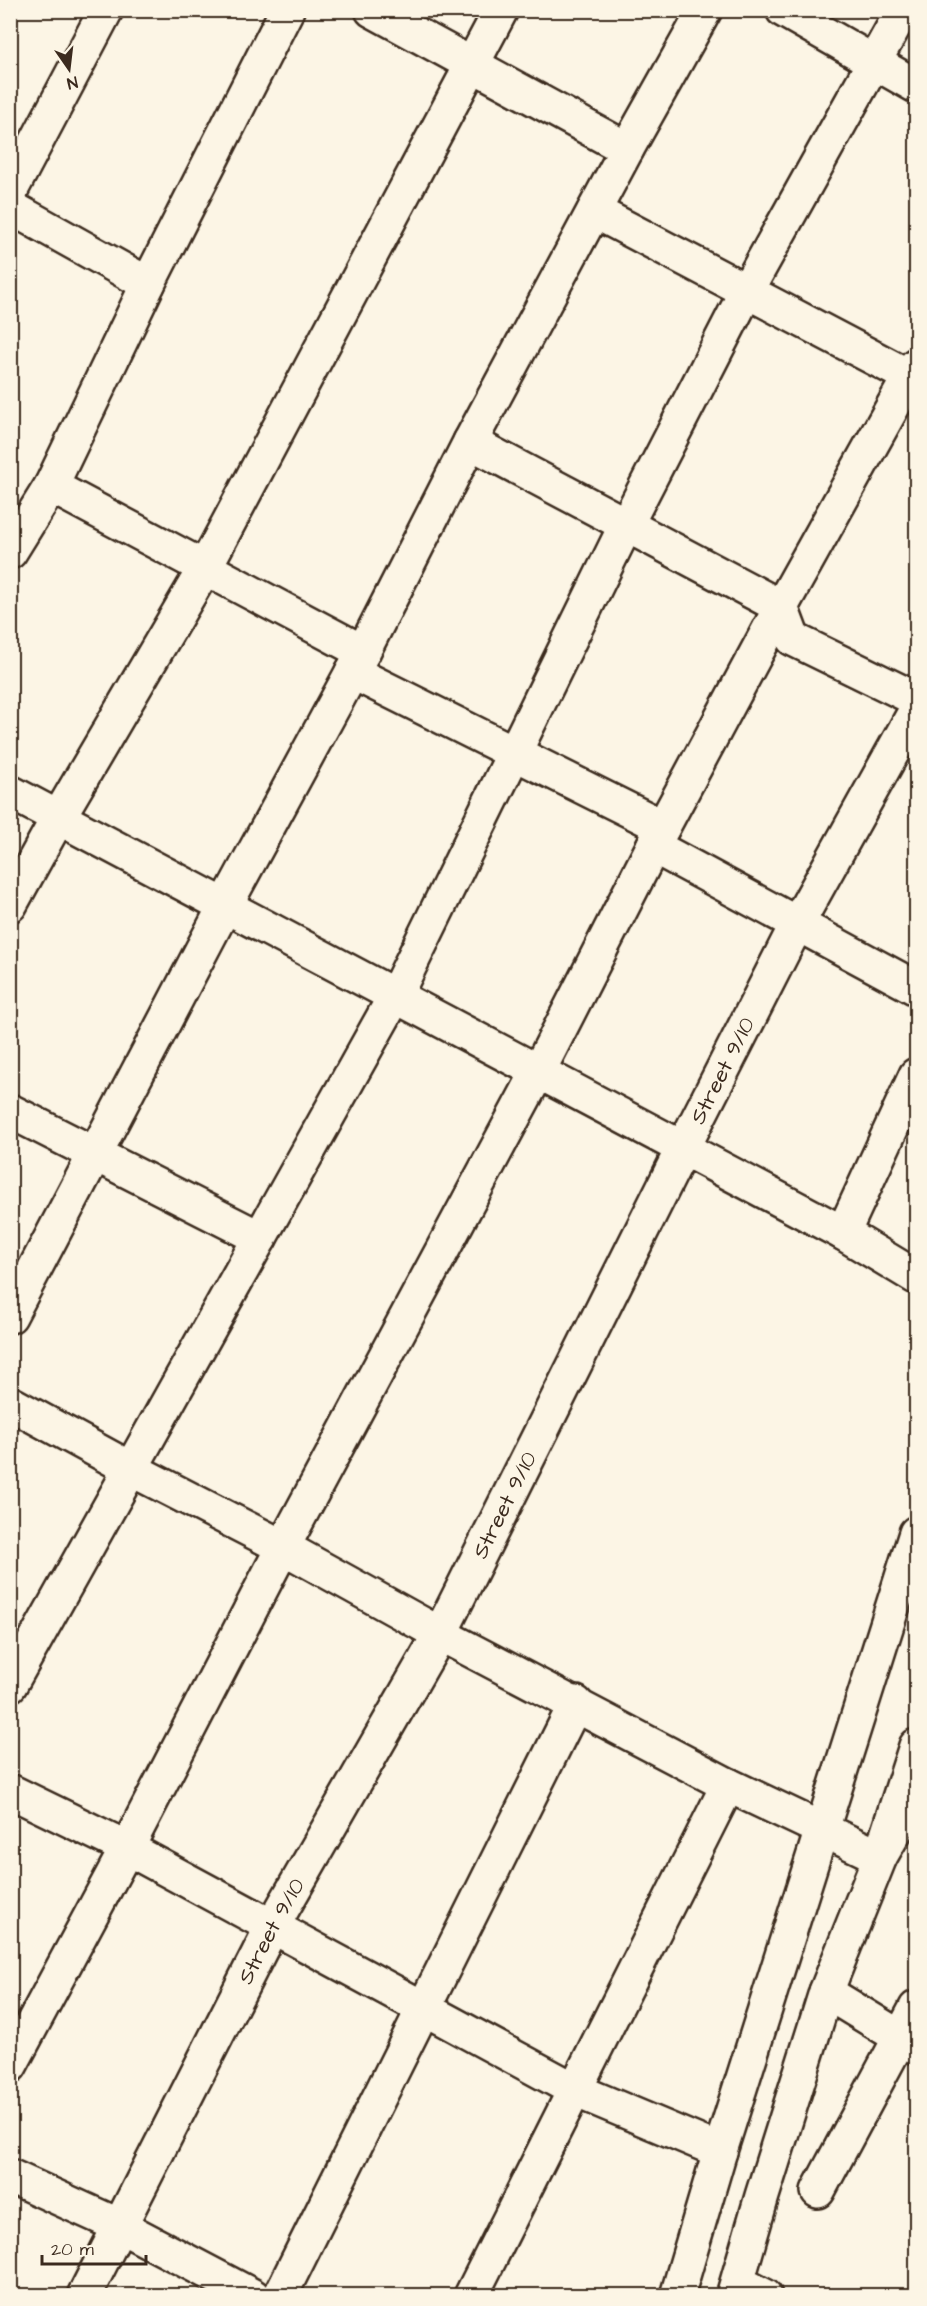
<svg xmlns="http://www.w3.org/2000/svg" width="927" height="2306" font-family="'Architects Daughter',sans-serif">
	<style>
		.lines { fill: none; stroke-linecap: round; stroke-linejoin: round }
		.minor-casing { stroke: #3b2a1e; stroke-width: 38 }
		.minor { stroke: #fcf5e5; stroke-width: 33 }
		.labels { text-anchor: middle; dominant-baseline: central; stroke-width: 6; stroke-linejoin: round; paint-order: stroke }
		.street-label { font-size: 22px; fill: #3b2a1e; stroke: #fcf5e5 }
	</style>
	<rect width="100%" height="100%" fill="#fcf5e5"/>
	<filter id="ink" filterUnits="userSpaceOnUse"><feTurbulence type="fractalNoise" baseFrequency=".0167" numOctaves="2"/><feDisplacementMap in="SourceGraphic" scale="12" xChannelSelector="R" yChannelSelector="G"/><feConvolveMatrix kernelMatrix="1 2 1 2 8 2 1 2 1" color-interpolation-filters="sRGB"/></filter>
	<g filter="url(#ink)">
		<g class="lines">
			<defs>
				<g id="minor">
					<path d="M 372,10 L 627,149"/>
					<path d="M 783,10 L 916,86"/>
					<path d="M 10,192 L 106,10"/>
					<path d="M 10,207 L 148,284"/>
					<path d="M 594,211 L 916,380"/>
					<path d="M 470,442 L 781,607 L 793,639 L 916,699"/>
					<path d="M 51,486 L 363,652"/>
					<path d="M 10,552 L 51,486 L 148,284 L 287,10"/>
					<path d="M 352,672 L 663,827"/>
					<path d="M 10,792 L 843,1233 L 916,1277"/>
					<path d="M 653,846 L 916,988"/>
					<path d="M 10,905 L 58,818 L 203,571 L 501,10"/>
					<path d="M 10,1111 L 260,1238"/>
					<path d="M 843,1233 L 916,1075"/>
					<path d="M 10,1316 L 225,906 L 363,652 L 470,442 L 627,149 L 705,10"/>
					<path d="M 10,1403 L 131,1469 L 283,1547 L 440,1634 L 728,1785 L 880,1857 L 916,1795"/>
					<path d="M 10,1685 L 395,996 L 626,525 L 747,290 L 903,10"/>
					<path d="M 10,1791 L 127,1848 L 575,2090 L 720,2151"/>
					<path d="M 826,1992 L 916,2047"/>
					<path d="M 10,2066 L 127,1848 L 283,1547 L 538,1072 L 663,827 L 781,607 L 916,365"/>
					<path d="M 10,2176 L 120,2226 L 253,2296"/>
					<path d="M 818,2191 L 916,2008"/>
					<path d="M 738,2282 L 765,2296"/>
					<path id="s1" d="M 84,2296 L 272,1927 L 440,1634 L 683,1148 L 797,924 L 916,710"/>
					<path d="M 280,2296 L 576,1703"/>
					<path d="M 471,2296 L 728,1785"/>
					<path d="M 677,2296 L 720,2151 L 916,1533"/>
					<path d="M 733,2296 L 762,2196 L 826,1992 L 880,1857 L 916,1746"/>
				</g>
			</defs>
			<!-- minor casing -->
			<use href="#minor" class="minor-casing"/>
			<!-- minor -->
			<use href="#minor" class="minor"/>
		</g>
	</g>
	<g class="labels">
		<!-- street labels -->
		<g class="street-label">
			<text stroke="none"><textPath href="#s1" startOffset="1382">Street 9/10</textPath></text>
			<text stroke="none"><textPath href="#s1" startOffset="896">Street 9/10</textPath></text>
			<text stroke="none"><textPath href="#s1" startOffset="410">Street 9/10</textPath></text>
		</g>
	</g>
	<!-- margin -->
	<rect width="927" height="2306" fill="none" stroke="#fcf5e5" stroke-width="36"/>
	<rect x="18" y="18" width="891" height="2270" fill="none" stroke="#3b2a1e" stroke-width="2" filter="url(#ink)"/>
	<!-- north arrow -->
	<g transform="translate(69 69) rotate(166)" stroke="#fcf5e5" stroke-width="4.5" paint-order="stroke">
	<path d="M0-4.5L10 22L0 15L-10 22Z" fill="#3b2a1e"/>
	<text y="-9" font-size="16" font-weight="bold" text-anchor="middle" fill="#3b2a1e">N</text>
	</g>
	<!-- scale -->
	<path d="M42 2255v9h104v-9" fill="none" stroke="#3b2a1e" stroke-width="3"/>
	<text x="51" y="2255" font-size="18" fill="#3b2a1e" stroke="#fcf5e5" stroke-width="4.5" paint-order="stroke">20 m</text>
</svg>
